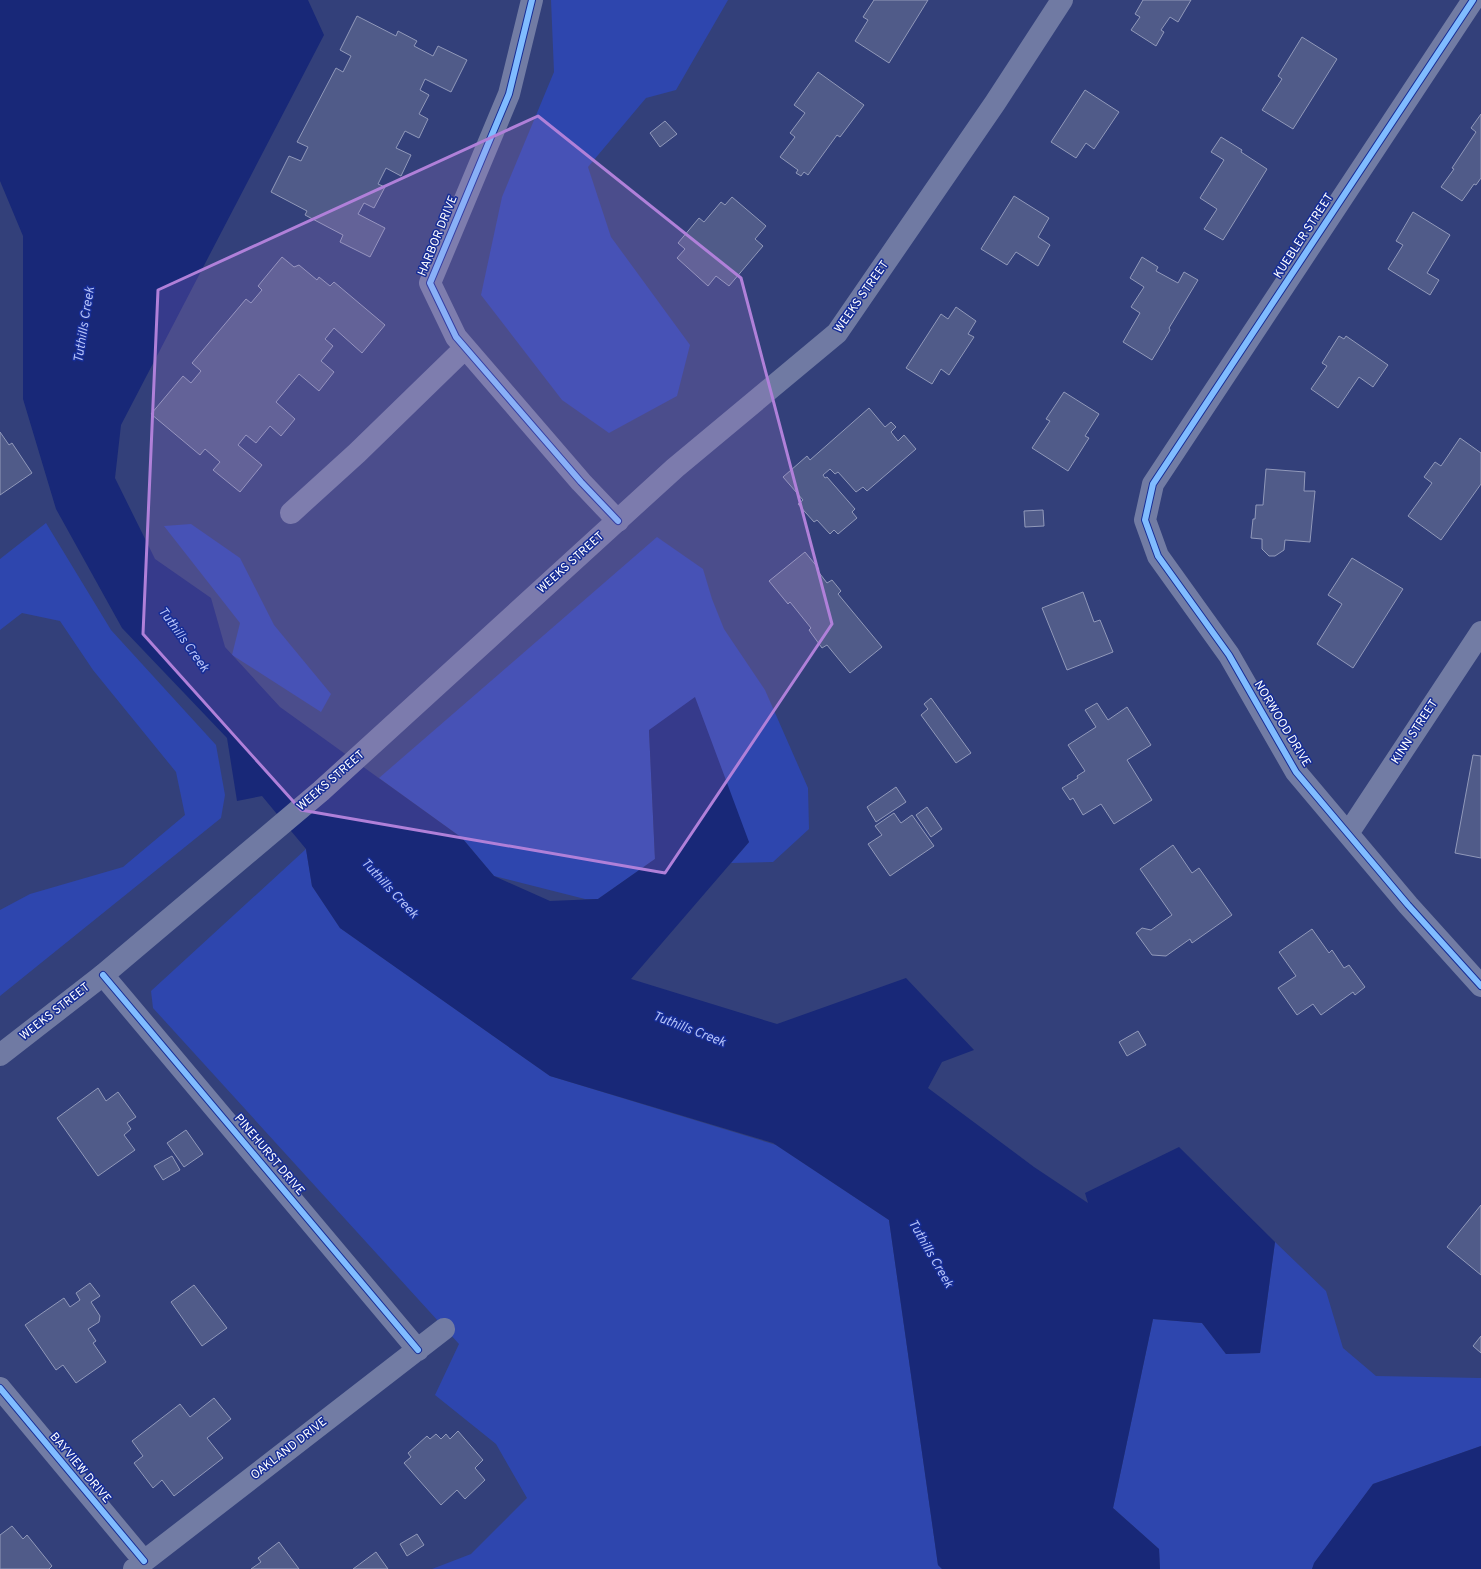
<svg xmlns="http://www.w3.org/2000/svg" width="1481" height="1569" font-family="Overpass,sans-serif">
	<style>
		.green { fill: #2e46ae }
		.water { fill: #182878 }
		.building { fill: #505b89; stroke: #9199ba }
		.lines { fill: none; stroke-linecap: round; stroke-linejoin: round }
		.minor { stroke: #727ca4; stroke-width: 22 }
		.major { stroke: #707aa3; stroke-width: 22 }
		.cycleway-casing { stroke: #162d97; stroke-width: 8 }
		.cycleway { stroke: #80bcff; stroke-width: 6 }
		.marked { fill: #b080d9; fill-opacity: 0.2; stroke: #b080d9; stroke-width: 3; stroke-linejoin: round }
		.labels { text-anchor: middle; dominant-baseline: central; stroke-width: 3; stroke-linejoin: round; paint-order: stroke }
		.street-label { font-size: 12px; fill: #fff; stroke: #162d97 }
		.water-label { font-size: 13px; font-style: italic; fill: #b5c2f8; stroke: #162d97 }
	</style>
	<rect width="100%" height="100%" fill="#33407a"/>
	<!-- green -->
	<path class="green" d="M 551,0 L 728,0 L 676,90 L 646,98 L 588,167 L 611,237 L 690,345 L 677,396 L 609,433 L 562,400 L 481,295 L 502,197 L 554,72 Z
		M 46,523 L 111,630 L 216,745 L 225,795 L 221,818 L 0,996 L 0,910 L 30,894 L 123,867 L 185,815 L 176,772 L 93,670 L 60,621 L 22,613 L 0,630 L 0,559 Z
		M 191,524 L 240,558 L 274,625 L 331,694 L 321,712 L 232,655 L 240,623 L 164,526 Z
		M 657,537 L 703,569 L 712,599 L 724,629 L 765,690 L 808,788 L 809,829 L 773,862 L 731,863 L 749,842 L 649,730 L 655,859 L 598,899 L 585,899 L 494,876 L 462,838 L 379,778 Z
		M 306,849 L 312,886 L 340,928 L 550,1076 L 776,1145 L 889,1220 L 938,1565 L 942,1569 L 432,1569 L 471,1554 L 527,1498 L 496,1444 L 435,1395 L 459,1344 L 153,1008 L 151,991 Z
		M 1275,1242 L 1326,1291 L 1343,1348 L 1376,1376 L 1481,1378 L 1481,1446 L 1373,1484 L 1315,1563 L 1312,1569 L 1160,1569 L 1159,1549 L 1113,1508 L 1153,1319 L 1202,1323 L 1226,1354 L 1260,1353 Z"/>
	<!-- water -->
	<path class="water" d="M 0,0 L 308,0 L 324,35 L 121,425 L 115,478 L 155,559 L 211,598 L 225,647 L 280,707 L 462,838 L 494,876 L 550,901 L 598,899 L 655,859 L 649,730 L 695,697 L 749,842 L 631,979 L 777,1024 L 906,978 L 974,1050 L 942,1062 L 928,1088 L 1034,1167 L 1088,1203 L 1085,1193 L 1179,1147 L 1275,1242 L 1260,1353 L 1226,1354 L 1202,1323 L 1153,1319 L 1113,1508 L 1159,1549 L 1160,1569 L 942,1569 L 938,1565 L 889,1220 L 773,1143 L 550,1076 L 340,928 L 312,886 L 306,849 L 262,796 L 237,801 L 227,738 L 122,628 L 56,509 L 23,399 L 23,236 L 0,181 Z
		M 1481,1446 L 1481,1569 L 1312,1569 L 1314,1563 L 1373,1484 Z"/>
	<!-- building -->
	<path class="building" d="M 874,0 L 928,0 L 889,63 L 855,41 L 868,20 L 863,17 Z
		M 1143,0 L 1191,0 L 1178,22 L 1170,17 L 1161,30 L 1164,32 L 1156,46 L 1131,30 L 1140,17 L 1135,14 Z
		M 357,16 L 396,36 L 398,31 L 417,41 L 414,46 L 433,56 L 438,46 L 467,60 L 451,92 L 425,79 L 420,90 L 429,95 L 419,114 L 428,119 L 419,138 L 405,131 L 396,148 L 411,155 L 401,176 L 386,168 L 378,184 L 385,187 L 374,208 L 364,203 L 358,214 L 385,228 L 370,257 L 340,242 L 343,235 L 305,215 L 307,211 L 271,192 L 289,156 L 301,161 L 308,147 L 297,142 L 336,68 L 343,72 L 351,56 L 340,50 Z
		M 1302,37 L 1337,59 L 1293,129 L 1262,110 L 1282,79 L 1278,76 Z
		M 818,72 L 864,105 L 840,137 L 837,135 L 808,175 L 804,172 L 801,176 L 796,173 L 798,170 L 780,157 L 795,137 L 790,133 L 805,113 L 794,105 Z
		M 1085,90 L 1119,112 L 1094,149 L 1086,143 L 1076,158 L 1051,142 Z
		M 1481,114 L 1481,178 L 1476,185 L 1474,184 L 1462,201 L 1441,187 L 1454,169 L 1452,168 L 1476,132 L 1471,128 Z
		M 665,121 L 677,134 L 660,147 L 650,133 Z
		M 1221,137 L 1242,150 L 1241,152 L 1267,169 L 1223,240 L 1204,229 L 1217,209 L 1200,198 L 1224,160 L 1211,152 Z
		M 1014,196 L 1049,218 L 1038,237 L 1050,245 L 1038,266 L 1016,252 L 1007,265 L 981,249 Z
		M 732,197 L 766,226 L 755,239 L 763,246 L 729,286 L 716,276 L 708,286 L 677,258 L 685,249 L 678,243 L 699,218 L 704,222 L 721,202 L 725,205 Z
		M 1413,212 L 1450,235 L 1427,273 L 1439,280 L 1430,295 L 1388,269 L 1403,245 L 1396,241 Z
		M 282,257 L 294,267 L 299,265 L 317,280 L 319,277 L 330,286 L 334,282 L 385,325 L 362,353 L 334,328 L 325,339 L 333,346 L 321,361 L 334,372 L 319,391 L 299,374 L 276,402 L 295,419 L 281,436 L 270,426 L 256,443 L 246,435 L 238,445 L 262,465 L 240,492 L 213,470 L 220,462 L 205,449 L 200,455 L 151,414 L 183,376 L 191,383 L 201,371 L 192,363 L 246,299 L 251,303 L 262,290 L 258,286 Z
		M 1142,257 L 1158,267 L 1156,271 L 1178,283 L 1184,272 L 1198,280 L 1169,328 L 1170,330 L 1152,360 L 1123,342 L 1140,313 L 1131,307 L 1144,287 L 1130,278 Z
		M 956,307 L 976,321 L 968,334 L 974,337 L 949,375 L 941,369 L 932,384 L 906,368 L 941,314 L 948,319 Z
		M 1339,336 L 1344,339 L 1346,336 L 1388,365 L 1373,387 L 1359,377 L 1338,408 L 1311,389 L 1327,366 L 1322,363 Z
		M 1064,392 L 1099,414 L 1085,436 L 1089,438 L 1068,471 L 1032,448 L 1050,421 L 1046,419 Z
		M 869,408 L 885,427 L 891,422 L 896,427 L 891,432 L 898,441 L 904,435 L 916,449 L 867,491 L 863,487 L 856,492 L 838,472 L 835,474 L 830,469 L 823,475 L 825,478 L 827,477 L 855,509 L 852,512 L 857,518 L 838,534 L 834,530 L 830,534 L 817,520 L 814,522 L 798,504 L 803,500 L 783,477 L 807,456 L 810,460 Z
		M 0,432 L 9,445 L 12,443 L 32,473 L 0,495 Z
		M 1460,438 L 1481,453 L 1481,484 L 1441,540 L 1408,516 L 1432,483 L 1424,477 L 1435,462 L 1441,466 Z
		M 1266,469 L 1305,472 L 1304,491 L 1315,491 L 1310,542 L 1285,540 L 1284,550 L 1275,556 L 1269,556 L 1262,549 L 1262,539 L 1251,538 L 1253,519 L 1255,519 L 1256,505 L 1263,505 Z
		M 1043,510 L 1044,526 L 1025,527 L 1024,511 Z
		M 805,552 L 819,569 L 817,570 L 827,583 L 832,580 L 841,591 L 838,594 L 882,647 L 850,673 L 827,645 L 822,648 L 809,630 L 811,628 L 790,602 L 788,604 L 769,581 Z
		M 1352,558 L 1403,589 L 1353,668 L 1317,644 L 1342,604 L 1328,595 Z
		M 1083,592 L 1094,622 L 1100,620 L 1113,652 L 1067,670 L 1042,608 Z
		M 931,698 L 971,753 L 956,763 L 921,715 L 928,709 L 924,704 Z
		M 1097,703 L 1108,720 L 1127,707 L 1151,745 L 1127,760 L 1152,800 L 1114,824 L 1101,804 L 1083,815 L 1073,798 L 1070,800 L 1062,788 L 1078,778 L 1077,776 L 1085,771 L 1068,745 L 1096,727 L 1085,710 Z
		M 1473,755 L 1481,756 L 1481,858 L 1455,853 Z
		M 896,787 L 906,802 L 876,822 L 867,807 Z
		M 927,807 L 942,829 L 931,837 L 916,815 Z
		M 894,813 L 901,823 L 912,815 L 934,846 L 890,876 L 868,844 L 882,835 L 875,826 Z
		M 1173,845 L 1192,873 L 1199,868 L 1232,915 L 1192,943 L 1190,939 L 1166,956 L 1152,955 L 1136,933 L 1142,928 L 1151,930 L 1172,915 L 1140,869 Z
		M 1312,929 L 1329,953 L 1332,950 L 1344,968 L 1349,965 L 1365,987 L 1355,995 L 1353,992 L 1321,1015 L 1313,1004 L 1297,1015 L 1278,988 L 1296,976 L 1279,952 Z
		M 1138,1031 L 1146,1045 L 1127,1056 L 1119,1042 Z
		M 98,1088 L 106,1101 L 118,1092 L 136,1117 L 127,1123 L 131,1129 L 124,1135 L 135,1150 L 98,1176 L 57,1118 Z
		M 186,1130 L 203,1154 L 184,1167 L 167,1143 Z
		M 172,1156 L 180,1170 L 163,1180 L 154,1166 Z
		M 1481,1205 L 1481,1275 L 1447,1247 Z
		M 90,1283 L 100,1296 L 91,1302 L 100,1316 L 99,1322 L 88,1329 L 96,1341 L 93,1343 L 106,1362 L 76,1383 L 63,1365 L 56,1370 L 25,1325 L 64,1298 L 70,1307 L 80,1300 L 76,1293 Z
		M 194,1285 L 227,1328 L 202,1346 L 171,1302 Z
		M 1481,1336 L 1481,1353 L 1473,1346 Z
		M 214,1398 L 231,1419 L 207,1438 L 223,1458 L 174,1496 L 162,1480 L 153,1488 L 134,1463 L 143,1456 L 132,1441 L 180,1404 L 190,1417 Z
		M 458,1431 L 483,1460 L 475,1468 L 485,1480 L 465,1499 L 457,1490 L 441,1505 L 404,1463 L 411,1457 L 408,1453 L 427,1436 L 430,1439 L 436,1434 L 441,1439 L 446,1434 L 450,1439 Z
		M 12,1526 L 23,1539 L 27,1535 L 52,1566 L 49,1569 L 0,1569 L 0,1535 Z
		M 417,1534 L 424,1545 L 407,1556 L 400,1544 Z
		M 279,1542 L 299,1569 L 251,1569 L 261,1562 L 258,1558 Z
		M 376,1552 L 388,1569 L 353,1569 Z"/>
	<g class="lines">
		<!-- minor -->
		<path class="minor" d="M 532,0 L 509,94 L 430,283 L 456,337 L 581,482 L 618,521
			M 1473,0 L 1153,484 L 1145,520 L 1158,556 L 1229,655 L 1296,772 L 1408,905 L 1481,986
			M 291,513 L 357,453 L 465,348
			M 1349,832 L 1481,632
			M 103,975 L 418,1350
			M 0,1388 L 144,1561
			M 134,1569 L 444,1329"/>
		<!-- major -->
		<path class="major" d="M 0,1055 L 103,975 L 321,791 L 675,468 L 837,333 L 995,103 L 1062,0"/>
		<defs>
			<path id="cycleway" d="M 532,0 L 509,94 L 430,283 L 456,337 L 581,482 L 618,521
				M 1473,0 L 1153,484 L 1145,520 L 1158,556 L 1229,655 L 1296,772 L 1408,905 L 1481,986
				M 103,975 L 418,1350
				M 0,1388 L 144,1561"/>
		</defs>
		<!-- cycleway casing -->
		<use href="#cycleway" class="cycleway-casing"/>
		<!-- cycleway -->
		<use href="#cycleway" class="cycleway"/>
	</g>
	<!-- marked area -->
	<path class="marked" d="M 538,116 L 741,278 L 832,624 L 665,873 L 301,810 L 143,634 L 158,290 Z"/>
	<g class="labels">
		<!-- street labels -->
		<g class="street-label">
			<text transform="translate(438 236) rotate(-68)">HARBOR DRIVE</text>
			<text transform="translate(1304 236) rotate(-57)">KUEBLER STREET</text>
			<text transform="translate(862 297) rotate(-55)">WEEKS STREET</text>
			<text transform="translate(571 563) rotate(-42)">WEEKS STREET</text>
			<text transform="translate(1282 724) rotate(59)">NORWOOD DRIVE</text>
			<text transform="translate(1415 732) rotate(-57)">KINN STREET</text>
			<text transform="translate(331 781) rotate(-41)">WEEKS STREET</text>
			<text transform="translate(55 1012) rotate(-38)">WEEKS STREET</text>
			<text transform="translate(269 1155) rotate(50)">PINEHURST DRIVE</text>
			<text transform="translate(289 1449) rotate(-38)">OAKLAND DRIVE</text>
			<text transform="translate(80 1468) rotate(50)">BAYVIEW DRIVE</text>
		</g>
		<!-- water labels -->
		<g class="water-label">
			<text transform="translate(85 325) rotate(-81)">Tuthills Creek</text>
			<text transform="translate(183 640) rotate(54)">Tuthills Creek</text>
			<text transform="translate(389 889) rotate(47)">Tuthills Creek</text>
			<text transform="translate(689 1030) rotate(21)">Tuthills Creek</text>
			<text transform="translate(930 1254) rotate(60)">Tuthills Creek</text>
		</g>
	</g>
</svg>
